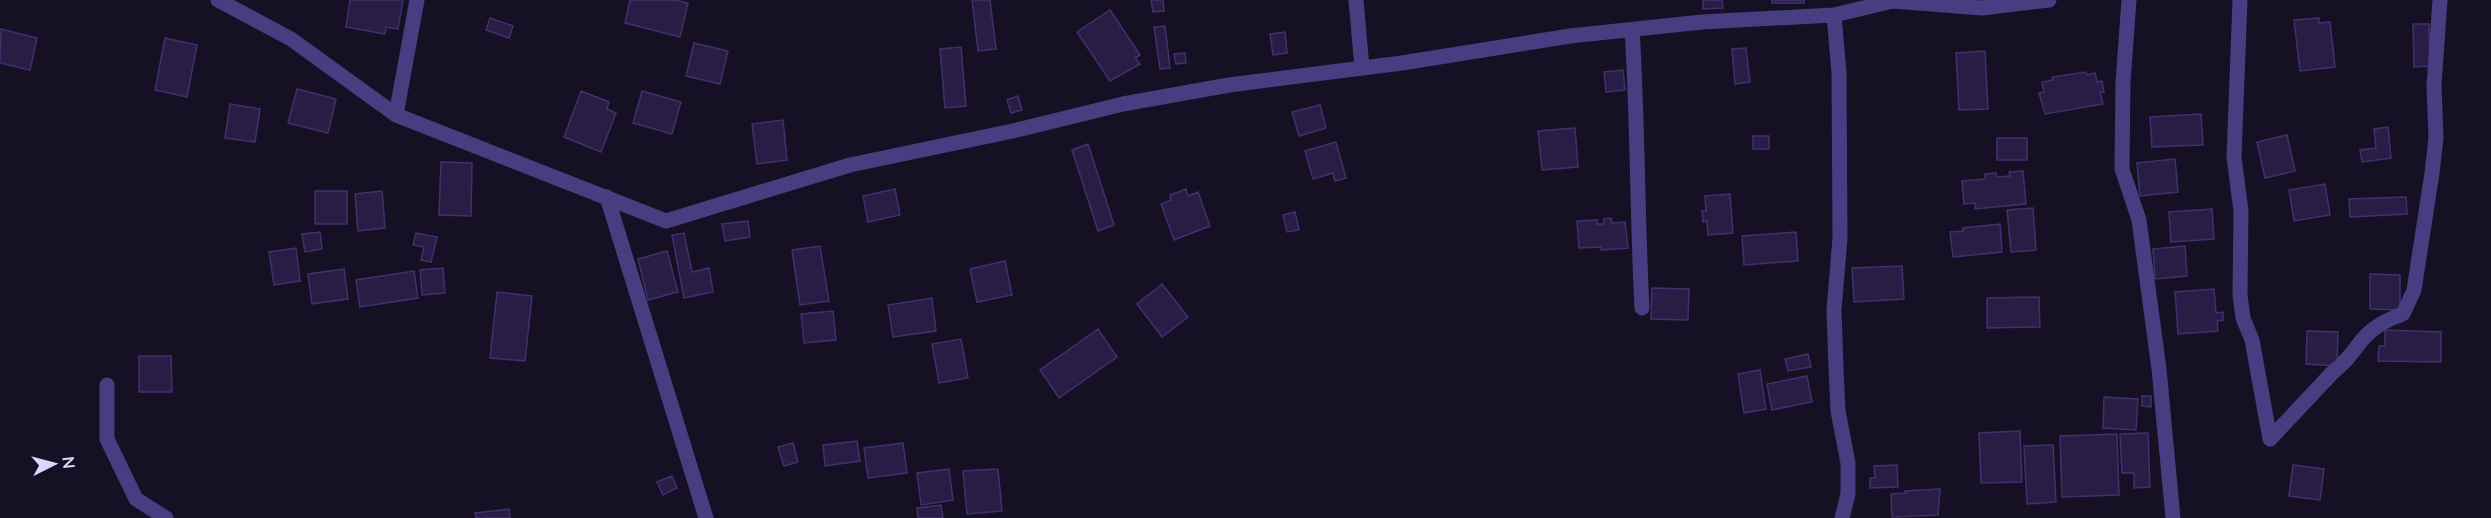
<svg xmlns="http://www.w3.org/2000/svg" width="2491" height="518" font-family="Lato,sans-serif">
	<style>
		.building { fill: #281d44; stroke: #42306e; stroke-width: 1.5 }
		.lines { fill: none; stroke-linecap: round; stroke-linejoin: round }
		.minor { stroke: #463e80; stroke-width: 15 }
	</style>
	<rect width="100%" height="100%" fill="#151024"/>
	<!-- building -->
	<path class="building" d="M 350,0 L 403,0 L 398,29 L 386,27 L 385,34 L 346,27 Z
		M 630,0 L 675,0 L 688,3 L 680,37 L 625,23 Z
		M 972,0 L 990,0 L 996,49 L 978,51 Z
		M 1151,0 L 1163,0 L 1164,11 L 1153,12 Z
		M 1703,0 L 1722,0 L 1723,8 L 1703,9 Z
		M 1772,0 L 1804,0 L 1804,3 L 1772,3 Z
		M 1110,10 L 1140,55 L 1135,58 L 1140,64 L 1110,81 L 1077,32 Z
		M 490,18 L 513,26 L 509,38 L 486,30 Z
		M 2319,18 L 2319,23 L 2330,22 L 2335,67 L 2300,71 L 2294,20 Z
		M 2413,24 L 2429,24 L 2430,66 L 2414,67 Z
		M 1165,26 L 1170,68 L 1160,69 L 1154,27 Z
		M 1,29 L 37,38 L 30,70 L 0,63 Z
		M 1285,32 L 1287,53 L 1273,55 L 1270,34 Z
		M 165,38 L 197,45 L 187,97 L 155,90 Z
		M 694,43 L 728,51 L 720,84 L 686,76 Z
		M 961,47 L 966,106 L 945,108 L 940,49 Z
		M 1746,48 L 1750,82 L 1735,84 L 1732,49 Z
		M 1985,51 L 1988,109 L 1959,110 L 1956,53 Z
		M 1185,53 L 1186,63 L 1176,64 L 1174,54 Z
		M 1623,70 L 1625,90 L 1606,92 L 1604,72 Z
		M 2086,72 L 2087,75 L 2095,73 L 2097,82 L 2102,81 L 2104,92 L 2100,92 L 2103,104 L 2045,114 L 2039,93 L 2044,92 L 2042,82 L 2053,80 L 2052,77 Z
		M 297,89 L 336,99 L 328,133 L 288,123 Z
		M 581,91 L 609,102 L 607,109 L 616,113 L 601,152 L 564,137 Z
		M 642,91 L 681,102 L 672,134 L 633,123 Z
		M 1018,96 L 1022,110 L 1011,113 L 1007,100 Z
		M 230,104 L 260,109 L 255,142 L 225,138 Z
		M 1320,105 L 1326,128 L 1299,136 L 1292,112 Z
		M 2201,114 L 2203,145 L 2152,147 L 2150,117 Z
		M 783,120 L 787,160 L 757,164 L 752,124 Z
		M 2388,127 L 2391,158 L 2362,162 L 2360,150 L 2376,148 L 2374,129 Z
		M 1575,128 L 1578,167 L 1542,170 L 1538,131 Z
		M 2287,135 L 2295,171 L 2265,178 L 2257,142 Z
		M 1753,136 L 1769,136 L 1769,149 L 1753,149 Z
		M 1997,138 L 2027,138 L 2027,160 L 1997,160 Z
		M 1336,142 L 1346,178 L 1335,181 L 1333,173 L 1313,179 L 1305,151 Z
		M 1088,144 L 1114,225 L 1098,231 L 1072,150 Z
		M 2175,159 L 2178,192 L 2140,196 L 2137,163 Z
		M 441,162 L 472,163 L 471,216 L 439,215 Z
		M 2023,171 L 2026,204 L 1975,209 L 1975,203 L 1964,204 L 1962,181 L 1985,179 L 1985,174 L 1996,173 L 1997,177 L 2010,176 L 2009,172 Z
		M 2325,184 L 2330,215 L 2294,221 L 2289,190 Z
		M 895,189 L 900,215 L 868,222 L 863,196 Z
		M 1186,189 L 1188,196 L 1198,192 L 1210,226 L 1174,240 L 1161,204 L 1171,200 L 1170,195 Z
		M 315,191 L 347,191 L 347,224 L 315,224 Z
		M 382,191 L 385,228 L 358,231 L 355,194 Z
		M 1730,194 L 1733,233 L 1708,235 L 1707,221 L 1703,222 L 1702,211 L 1706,211 L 1705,196 Z
		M 2406,197 L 2407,214 L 2350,217 L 2349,199 Z
		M 2033,208 L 2036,250 L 2011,252 L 2007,210 Z
		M 2212,209 L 2214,239 L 2171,242 L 2169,212 Z
		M 1295,212 L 1299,230 L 1287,232 L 1283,215 Z
		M 1611,218 L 1612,223 L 1625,222 L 1628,248 L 1601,250 L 1601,247 L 1579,248 L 1577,221 L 1597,220 L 1597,224 L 1604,224 L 1604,219 Z
		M 748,221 L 750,237 L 725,241 L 722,224 Z
		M 2000,224 L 2002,252 L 1953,257 L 1950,232 L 1963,231 L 1963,228 Z
		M 320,232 L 322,249 L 305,252 L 302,234 Z
		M 1796,232 L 1798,261 L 1744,265 L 1742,236 Z
		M 416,233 L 437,237 L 431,262 L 421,260 L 424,247 L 413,245 Z
		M 684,233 L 692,272 L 709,268 L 713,292 L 684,298 L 672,235 Z
		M 820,246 L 829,301 L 800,305 L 792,250 Z
		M 2185,246 L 2187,276 L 2155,279 L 2153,249 Z
		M 296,248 L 300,281 L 274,285 L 269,252 Z
		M 667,251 L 678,292 L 648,300 L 638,259 Z
		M 1005,261 L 1012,295 L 977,302 L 970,269 Z
		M 1902,266 L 1904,299 L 1854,302 L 1852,268 Z
		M 443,268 L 445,293 L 422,295 L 420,270 Z
		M 344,269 L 348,299 L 312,304 L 308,274 Z
		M 414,271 L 418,298 L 360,307 L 356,280 Z
		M 2370,274 L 2400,275 L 2400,310 L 2370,309 Z
		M 1162,284 L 1188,317 L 1162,337 L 1137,304 Z
		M 1652,288 L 1689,289 L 1688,320 L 1651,319 Z
		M 2214,289 L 2216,313 L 2223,312 L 2223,320 L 2217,321 L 2218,331 L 2178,334 L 2175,292 Z
		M 497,292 L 532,296 L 525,361 L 490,358 Z
		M 2039,297 L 2040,327 L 1987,328 L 1987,298 Z
		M 932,298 L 936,331 L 893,337 L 888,305 Z
		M 833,311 L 836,340 L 804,343 L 801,314 Z
		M 1098,329 L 1117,357 L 1059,398 L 1040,370 Z
		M 2385,330 L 2441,332 L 2441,362 L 2378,361 L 2379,346 L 2385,346 Z
		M 2307,331 L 2338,332 L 2337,366 L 2306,364 Z
		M 961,339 L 968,378 L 939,383 L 932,344 Z
		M 1808,354 L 1811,367 L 1788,371 L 1785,359 Z
		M 139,356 L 171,356 L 172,392 L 139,392 Z
		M 1760,370 L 1766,409 L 1744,413 L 1738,374 Z
		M 1807,376 L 1812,402 L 1772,410 L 1767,384 Z
		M 2142,396 L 2151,396 L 2151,407 L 2142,406 Z
		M 2104,397 L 2138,399 L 2136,430 L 2103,428 Z
		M 2020,431 L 2022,482 L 1981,483 L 1979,433 Z
		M 2148,433 L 2150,487 L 2134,488 L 2134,473 L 2122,473 L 2120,434 Z
		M 2117,434 L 2119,495 L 2062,497 L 2060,436 Z
		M 857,441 L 860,461 L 825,466 L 823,445 Z
		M 793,443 L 798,462 L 784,466 L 778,447 Z
		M 903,443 L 907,473 L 868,478 L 864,448 Z
		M 2053,445 L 2056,502 L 2027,504 L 2024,446 Z
		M 1897,465 L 1898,487 L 1870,488 L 1870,478 L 1875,478 L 1874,466 Z
		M 2293,465 L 2324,469 L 2320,500 L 2289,496 Z
		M 949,469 L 953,500 L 921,505 L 917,473 Z
		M 998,469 L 1002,511 L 967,514 L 963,471 Z
		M 672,476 L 677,488 L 663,495 L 657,482 Z
		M 1940,489 L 1938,515 L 1892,517 L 1891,494 L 1905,493 L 1905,491 Z
		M 941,505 L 943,518 L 918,518 L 917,508 Z
		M 509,509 L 510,518 L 476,518 L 475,513 Z"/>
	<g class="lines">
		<!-- minor -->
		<path class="minor" d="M 218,0 L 291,39 L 396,115 L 666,221 L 850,165 L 1017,130 L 1123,104 L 1229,85 L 1402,63 L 1570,36 L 1702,22 L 1834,15 L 1893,1 L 1982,8 L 2049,0
			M 1356,0 L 1362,68
			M 2129,0 L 2123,82 L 2122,169 L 2139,220 L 2159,369 L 2173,518
			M 2240,0 L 2234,157 L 2241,211 L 2240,295 L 2243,318 L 2252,340 L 2270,439 L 2332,373 C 2345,363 2352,353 2362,340 C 2372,328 2388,319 2403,314 L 2414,290 L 2432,173 L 2436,138 L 2434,85 L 2440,0
			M 1834,15 L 1839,73 L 1840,238 L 1834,310 L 1836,368 L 1838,411 L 1848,463 L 1848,494 L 1842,518
			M 1632,30 C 1638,122 1637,215 1642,308
			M 396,115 L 417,0
			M 607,197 L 706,518
			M 107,385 L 107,439 L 136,499 L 166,518"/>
	</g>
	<!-- north arrow -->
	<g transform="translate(54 464) rotate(84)" stroke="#151024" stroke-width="4.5" paint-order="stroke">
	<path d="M0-4.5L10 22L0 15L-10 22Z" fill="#ddd5fd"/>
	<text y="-9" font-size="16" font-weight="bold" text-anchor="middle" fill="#ddd5fd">N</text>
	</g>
</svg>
